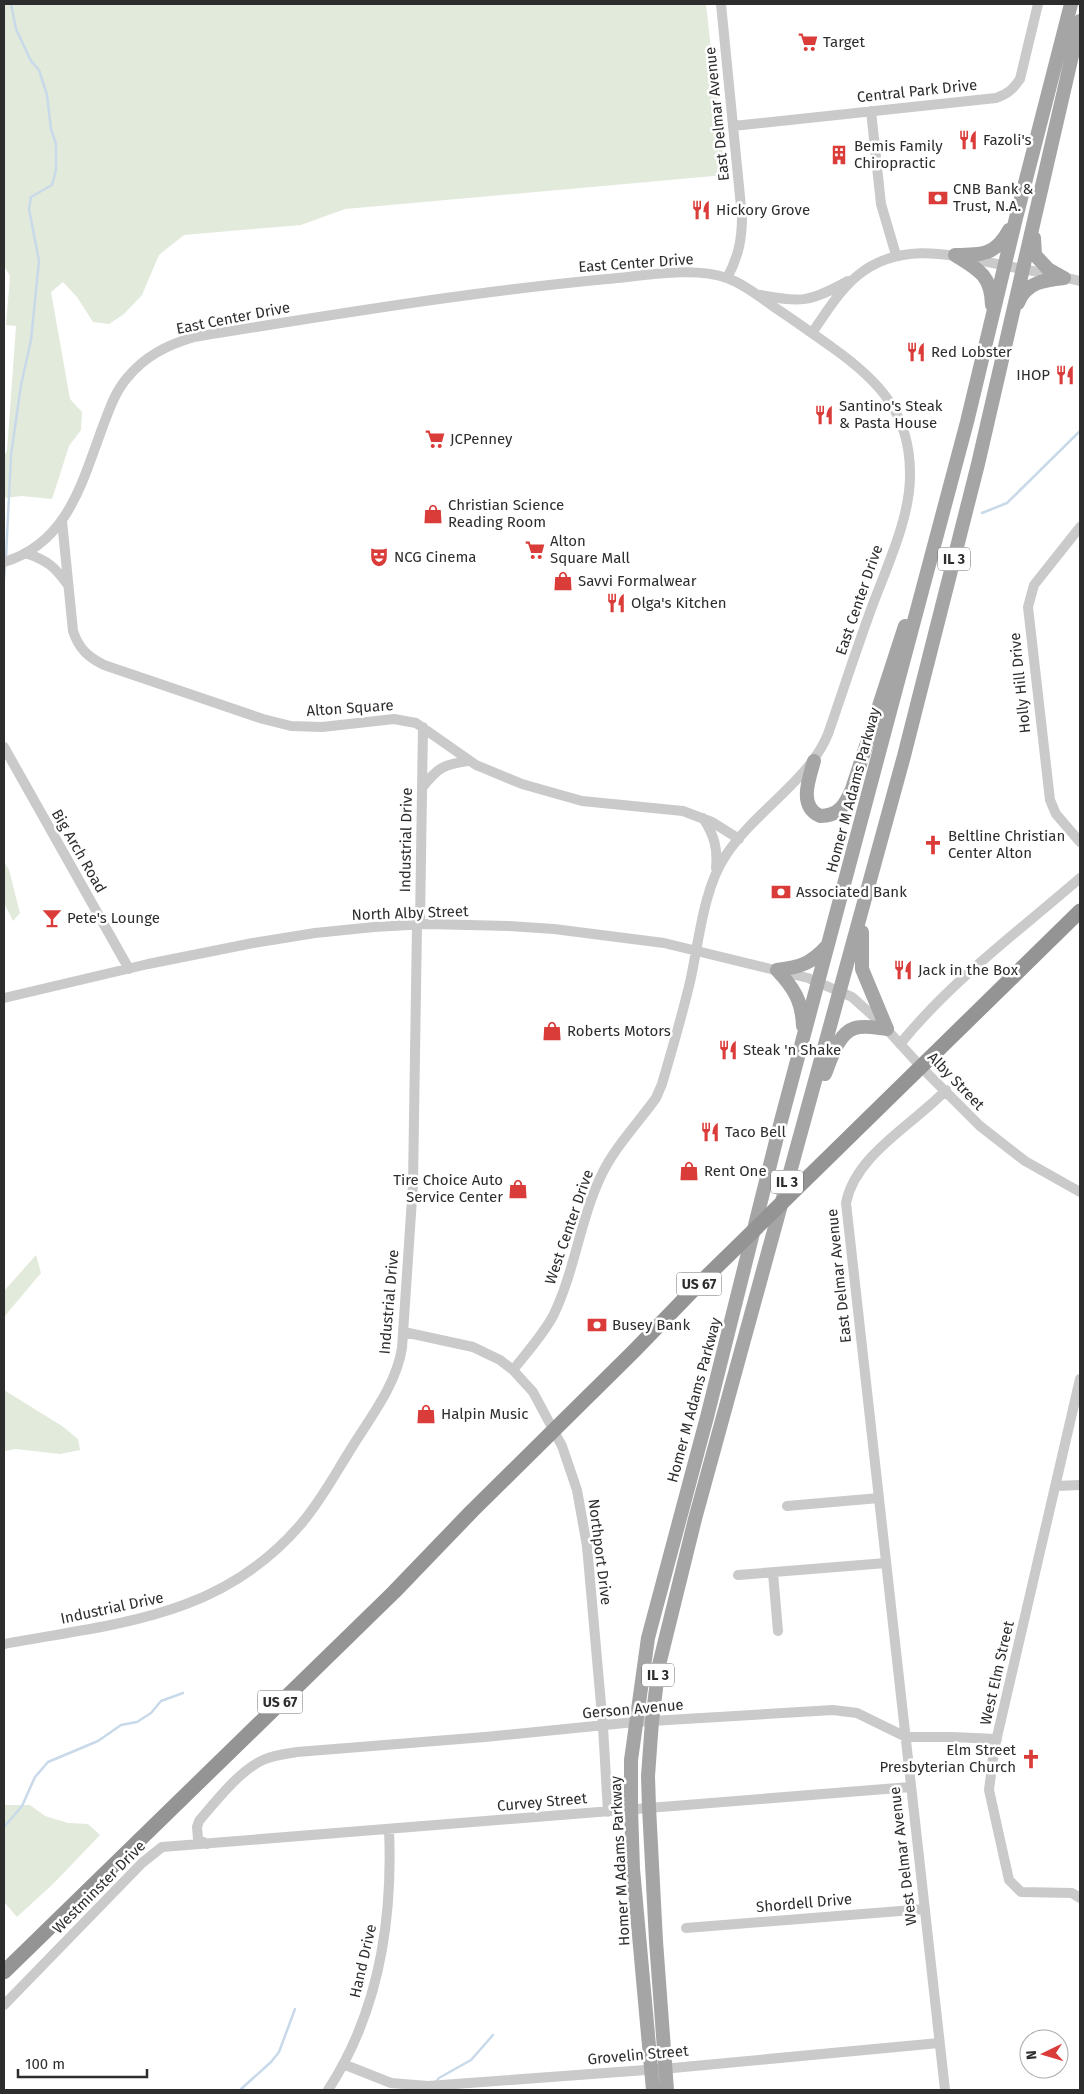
<svg xmlns="http://www.w3.org/2000/svg" width="1084" height="2094" font-family="'Fira Sans',sans-serif">
	<style>
		.green { fill: #e2eadb }
		.lines { fill: none; stroke-linecap: round; stroke-linejoin: round }
		.stream { stroke: #c8d9e9; stroke-width: 2.5 }
		.minor { stroke: #cacaca; stroke-width: 10 }
		.major { stroke: #a5a5a5; stroke-width: 14 }
		.highway { stroke: #949494; stroke-width: 15 }
		.labels { text-anchor: middle; dominant-baseline: central; stroke-width: 5; stroke-linejoin: round; paint-order: stroke }
		.shield { fill: #fff; stroke: #6c6c6c; stroke-width: 1 }
		.shield-label { font-size: 14px; font-weight: bold; fill: #2d2d2d }
		.poi-label { font-size: 15px; fill: #2d2d2d; stroke: #fff; text-anchor: start }
		.street-label { font-size: 15px; fill: #2d2d2d; stroke: #fff }
	</style>
	<rect width="100%" height="100%" fill="#fff"/>
	<!-- green -->
	<path class="green" d="M 4,4 L 706,4 L 725,175 L 345,209 L 301,225 L 184,235 L 159,255 L 142,295 L 124,314 L 109,324 L 93,322 L 77,297 L 63,282 L 51,292 L 70,399 L 82,412 L 81,430 L 69,446 L 52,499 L 22,496 L 4,498 L 4,456 L 7,451 L 16,326 L 6,325 L 10,276 L 4,266 Z
		M 4,862 L 9,870 L 20,913 L 13,921 L 4,903 Z
		M 36,1255 L 41,1273 L 4,1317 L 4,1291 Z
		M 4,1390 L 62,1426 L 78,1439 L 80,1450 L 60,1454 L 16,1449 L 4,1451 Z
		M 4,1805 L 30,1805 L 45,1816 L 68,1823 L 88,1824 L 100,1835 L 53,1884 L 17,1917 L 4,1902 Z"/>
	<g class="lines">
		<!-- stream -->
		<path class="stream" d="M 982,513 L 1007,503 L 1080,431
			M 6,557 L 11,455 L 21,385 L 31,340 L 39,261 L 29,209 L 31,197 L 52,185 L 56,170 L 56,144 L 51,129 L 47,95 L 39,70 L 31,61 L 16,29 L 11,4
			M 4,579 L 5,565
			M 4,1827 L 22,1806 L 35,1777 L 48,1762 L 98,1741 L 121,1725 L 137,1722 L 151,1713 L 161,1701 L 183,1693
			M 435,2083 L 439,2078 L 471,2060 L 493,2035
			M 240,2090 L 271,2062 L 279,2052 L 295,2009"/>
		<!-- minor -->
		<path class="minor" d="M 721,4 L 742,217 C 742,240 738,258 727,278
			M 871,111 L 881,204 L 896,255
			M 733,126 L 996,98 C 1008,94 1013,89 1020,79 L 1038,4
			M 760,295 C 802,303 810,302 848,281
			M 812,333 C 825,314 839,291 857,276 C 900,240 952,255 1002,265 C 1028,270 1054,275 1080,281
			M 62,521 L 73,631 C 79,649 88,657 104,665 L 263,719 L 291,726 L 322,727 L 394,719 L 416,723 L 476,765 L 522,784 L 582,801 L 683,811 L 712,822 L 739,839
			M 1080,527 L 1034,585 L 1028,607 L 1050,800 L 1056,814 L 1080,842
			M 26,553 C 48,561 54,566 68,585
			M 4,562 C 68,543 82,482 103,426 C 109,410 115,392 127,378 C 145,356 167,345 194,337 C 331,315 469,292 607,279 C 643,276 693,266 727,278 C 744,284 760,297 774,307 C 794,320 813,334 833,348 C 878,380 910,413 910,473 C 911,515 888,564 873,604 C 857,647 843,691 828,734 C 809,781 755,811 726,855 C 703,889 699,942 690,982 C 682,1016 672,1050 662,1084 L 656,1098 C 638,1123 614,1148 601,1176 C 580,1220 575,1270 554,1314 C 544,1334 527,1352 513,1370
			M 4,747 L 129,969
			M 422,788 C 437,768 444,764 468,761
			M 703,818 C 714,835 718,848 716,868
			M 4,998 L 148,964 L 253,943 L 315,933 L 374,927 L 427,924 L 509,926 L 554,929 L 664,943 L 808,978 L 852,997 L 881,1023 L 923,1069 L 980,1126 L 1025,1161 L 1080,1192
			M 900,1044 C 952,980 1018,932 1080,878
			M 404,1332 L 473,1347 L 500,1360 L 513,1370 L 533,1392 L 562,1446 L 577,1490 L 587,1546 L 603,1727 L 608,1812
			M 1080,1379 L 994,1750 L 989,1790 L 1009,1880 L 1021,1892 L 1072,1893 L 1080,1898
			M 1056,1486 L 1080,1485
			M 787,1506 L 879,1498
			M 773,1573 L 778,1631
			M 738,1575 L 886,1563
			M 4,1644 C 117,1623 221,1618 301,1524 C 320,1502 334,1476 349,1452 C 369,1419 396,1386 402,1348 L 413,1184 L 417,925 L 420,922 L 423,727
			M 207,1844 L 198,1839 L 197,1827 L 199,1821 C 215,1802 240,1770 263,1760 C 274,1755 285,1754 297,1752 L 485,1737 L 635,1722 L 833,1710 L 857,1713 L 906,1737 L 952,1737 L 997,1739
			M 686,1928 L 925,1909
			M 4,2005 L 142,1863 L 162,1847 L 910,1787
			M 343,2064 L 391,2083 L 428,2086 L 673,2068 L 939,2043
			M 328,2090 C 379,2012 393,1920 389,1829
			M 945,2090 L 846,1203 C 855,1155 914,1124 946,1090"/>
		<!-- major -->
		<path class="major" d="M 1034,238 L 1035,255 L 1048,269 L 1064,278
			M 955,255 C 979,270 991,275 992,305
			M 955,255 C 982,255 996,255 1009,230
			M 1018,303 C 1026,282 1045,280 1064,278
			M 814,761 C 809,779 798,806 820,816 C 839,816 845,805 852,789 L 905,626
			M 862,932 L 862,969 L 887,1029
			M 777,970 C 794,988 802,1001 803,1026
			M 777,970 C 800,967 811,964 827,946
			M 825,1074 C 831,1059 838,1033 855,1028 C 865,1025 877,1028 887,1029
			M 653,2090 L 633,1869 L 631,1809 L 631,1760 L 648,1638 L 707,1417 L 781,1121 L 967,422 L 1016,218 L 1071,4
			M 667,2090 L 656,1941 L 649,1807 L 648,1776 L 652,1721 L 659,1665 L 695,1519 L 904,756 L 978,464 L 1080,21"/>
		<!-- highway -->
		<path class="highway" d="M 4,1972 L 394,1592 L 472,1511 L 633,1352 L 698,1285 L 1080,911"/>
	</g>
	<!-- icons -->
	<defs>
		<symbol id="supermarket-bare" viewBox="-9 -9 18 18"><path d="M-6-5.5h2.5l.6 2H6L4.5 2H-2.5L-4.4-4H-6ZM-1.5 3.2a1.3 1.3 0 1 0 .1 0ZM3 3.2a1.3 1.3 0 1 0 .1 0Z" fill="#da3c39" stroke="#fff" stroke-width="2.5" paint-order="stroke"/></symbol>
		<symbol id="restaurant-bare" viewBox="-9 -9 18 18"><path d="M-5-6h1v4h1v-4h1v4h1v-4h1v5L-1.5 .5V6h-2V.5L-5-1ZM5-6V6H3V1.5H1.5Q1.5-4 5-6Z" fill="#da3c39" stroke="#fff" stroke-width="2.5" paint-order="stroke"/></symbol>
		<symbol id="building-bare" viewBox="-9 -9 18 18"><path d="M-4-6H4V6H1V3H-1V6H-4ZM-2.5-4.3h1.7v1.8h-1.7ZM.8-4.3h1.7v1.8H.8ZM-2.5-1h1.7V.8h-1.7ZM.8-1h1.7V.8H.8Z" fill="#da3c39" stroke="#fff" stroke-width="2.5" paint-order="stroke"/></symbol>
		<symbol id="bank-bare" viewBox="-9 -9 18 18"><path d="M-6-4H6V4H-6ZM0-2.3a2.3 2.3 0 1 0 0 4.6a2.3 2.3 0 1 0 0-4.6Z" fill="#da3c39" stroke="#fff" stroke-width="2.5" paint-order="stroke"/></symbol>
		<symbol id="shop-bare" viewBox="-9 -9 18 18"><path d="M-5-2.5h2.3a2.7 3.5 0 0 1 5.4 0H5L5.5 6h-11ZM-1.5-2.5h3a1.5 2.3 0 0 0-3 0Z" fill="#da3c39" stroke="#fff" stroke-width="2.5" paint-order="stroke"/></symbol>
		<symbol id="theatre-bare" viewBox="-9 -9 18 18"><path d="M-5-5.5Q0-4 5-5.5V0Q5 5 0 6Q-5 5-5 0ZM-3.3-2.5H-1v1.5H-3.3ZM1-2.5H3.3v1.5H1ZM-2.8 1Q0 5.5 2.8 1Z" fill="#da3c39" stroke="#fff" stroke-width="2.5" paint-order="stroke"/></symbol>
		<symbol id="church-bare" viewBox="-9 -9 18 18"><path d="M-1.2-6h2.4v3.5h3.3v2.4h-3.3V6h-2.4V-.1h-3.3v-2.4h3.3Z" fill="#da3c39" stroke="#fff" stroke-width="2.5" paint-order="stroke"/></symbol>
		<symbol id="bar-bare" viewBox="-9 -9 18 18"><path d="M-6-5H6L.8 .8V4.5H3.5V6h-7V4.5H-.8V.8Z" fill="#da3c39" stroke="#fff" stroke-width="2.5" paint-order="stroke"/></symbol>
	</defs>
	<g fill-rule="evenodd">
		<use href="#supermarket-bare" x="794" y="28" width="28" height="28"/>
		<use href="#restaurant-bare" x="954" y="126" width="28" height="28"/>
		<use href="#building-bare" x="825" y="141" width="28" height="28"/>
		<use href="#bank-bare" x="924" y="184" width="28" height="28"/>
		<use href="#restaurant-bare" x="687" y="196" width="28" height="28"/>
		<use href="#restaurant-bare" x="902" y="338" width="28" height="28"/>
		<use href="#restaurant-bare" x="1051" y="361" width="28" height="28"/>
		<use href="#restaurant-bare" x="810" y="401" width="28" height="28"/>
		<use href="#supermarket-bare" x="421" y="425" width="28" height="28"/>
		<use href="#shop-bare" x="419" y="500" width="28" height="28"/>
		<use href="#supermarket-bare" x="521" y="536" width="28" height="28"/>
		<use href="#theatre-bare" x="365" y="543" width="28" height="28"/>
		<use href="#shop-bare" x="549" y="567" width="28" height="28"/>
		<use href="#restaurant-bare" x="602" y="589" width="28" height="28"/>
		<use href="#church-bare" x="919" y="831" width="28" height="28"/>
		<use href="#bank-bare" x="767" y="878" width="28" height="28"/>
		<use href="#bar-bare" x="38" y="904" width="28" height="28"/>
		<use href="#restaurant-bare" x="889" y="956" width="28" height="28"/>
		<use href="#shop-bare" x="538" y="1017" width="28" height="28"/>
		<use href="#restaurant-bare" x="714" y="1036" width="28" height="28"/>
		<use href="#restaurant-bare" x="696" y="1118" width="28" height="28"/>
		<use href="#shop-bare" x="675" y="1157" width="28" height="28"/>
		<use href="#shop-bare" x="504" y="1175" width="28" height="28"/>
		<use href="#bank-bare" x="583" y="1311" width="28" height="28"/>
		<use href="#shop-bare" x="412" y="1400" width="28" height="28"/>
		<use href="#church-bare" x="1017" y="1745" width="28" height="28"/>
	</g>
	<g class="labels">
		<!-- shield labels -->
		<g class="shield">
			<rect x="938" y="547.5" width="32" height="23" rx="4"/>
			<rect x="771" y="1170.5" width="32" height="23" rx="4"/>
			<rect x="676.5" y="1272.5" width="45" height="23" rx="4"/>
			<rect x="642" y="1663.5" width="32" height="23" rx="4"/>
			<rect x="257.5" y="1690.5" width="45" height="23" rx="4"/>
		</g>
		<g class="shield-label">
			<text x="954" y="559">IL 3</text>
			<text x="787" y="1182">IL 3</text>
			<text x="699" y="1284">US 67</text>
			<text x="658" y="1675">IL 3</text>
			<text x="280" y="1702">US 67</text>
		</g>
		<!-- poi labels -->
		<g class="poi-label">
			<text x="823" y="42">Target</text>
			<text x="983" y="140">Fazoli's</text>
			<text x="854" y="146">Bemis Family<tspan x="854" dy="17">Chiropractic</tspan></text>
			<text x="953" y="189">CNB Bank &amp;<tspan x="953" dy="17">Trust, N.A.</tspan></text>
			<text x="716" y="210">Hickory Grove</text>
			<text x="931" y="352">Red Lobster</text>
			<text x="1050" y="375" text-anchor="end">IHOP</text>
			<text x="839" y="406">Santino's Steak<tspan x="839" dy="17">&amp; Pasta House</tspan></text>
			<text x="450" y="439">JCPenney</text>
			<text x="448" y="505">Christian Science<tspan x="448" dy="17">Reading Room</tspan></text>
			<text x="550" y="541">Alton<tspan x="550" dy="17">Square Mall</tspan></text>
			<text x="394" y="557">NCG Cinema</text>
			<text x="578" y="581">Savvi Formalwear</text>
			<text x="631" y="603">Olga's Kitchen</text>
			<text x="948" y="836">Beltline Christian<tspan x="948" dy="17">Center Alton</tspan></text>
			<text x="796" y="892">Associated Bank</text>
			<text x="67" y="918">Pete's Lounge</text>
			<text x="918" y="970">Jack in the Box</text>
			<text x="567" y="1031">Roberts Motors</text>
			<text x="743" y="1050">Steak 'n Shake</text>
			<text x="725" y="1132">Taco Bell</text>
			<text x="704" y="1171">Rent One</text>
			<text x="503" y="1180" text-anchor="end">Tire Choice Auto<tspan x="503" dy="17">Service Center</tspan></text>
			<text x="612" y="1325">Busey Bank</text>
			<text x="441" y="1414">Halpin Music</text>
			<text x="1016" y="1750" text-anchor="end">Elm Street<tspan x="1016" dy="17">Presbyterian Church</tspan></text>
		</g>
		<!-- street labels -->
		<g class="street-label">
			<text transform="translate(917 91) rotate(-6)">Central Park Drive</text>
			<text transform="translate(717 114) rotate(-96)">East Delmar Avenue</text>
			<text transform="translate(636 263) rotate(-4)">East Center Drive</text>
			<text transform="translate(233 318) rotate(-11)">East Center Drive</text>
			<text transform="translate(859 600) rotate(-71)">East Center Drive</text>
			<text transform="translate(1020 683) rotate(-96)">Holly Hill Drive</text>
			<text transform="translate(350 708) rotate(-4)">Alton Square</text>
			<text transform="translate(853 790) rotate(-75)">Homer M Adams Parkway</text>
			<text transform="translate(406 840) rotate(-89)">Industrial Drive</text>
			<text transform="translate(79 851) rotate(60)">Big Arch Road</text>
			<text transform="translate(410 913) rotate(-2)">North Alby Street</text>
			<text transform="translate(956 1081) rotate(46)">Alby Street</text>
			<text transform="translate(569 1227) rotate(-71)">West Center Drive</text>
			<text transform="translate(839 1276) rotate(-96)">East Delmar Avenue</text>
			<text transform="translate(389 1302) rotate(-85)">Industrial Drive</text>
			<text transform="translate(694 1400) rotate(-75)">Homer M Adams Parkway</text>
			<text transform="translate(600 1552) rotate(83)">Northport Drive</text>
			<text transform="translate(112 1608) rotate(-12)">Industrial Drive</text>
			<text transform="translate(997 1673) rotate(-77)">West Elm Street</text>
			<text transform="translate(633 1709) rotate(-5)">Gerson Avenue</text>
			<text transform="translate(542 1802) rotate(-5)">Curvey Street</text>
			<text transform="translate(903 1856) rotate(-97)">West Delmar Avenue</text>
			<text transform="translate(620 1861) rotate(-93)">Homer M Adams Parkway</text>
			<text transform="translate(99 1887) rotate(-45)">Westminster Drive</text>
			<text transform="translate(804 1903) rotate(-5)">Shordell Drive</text>
			<text transform="translate(363 1961) rotate(-77)">Hand Drive</text>
			<text transform="translate(638 2055) rotate(-5)">Grovelin Street</text>
		</g>
	</g>
	<!-- border -->
	<rect width="1084" height="2094" fill="none" stroke="#2d2d2d" stroke-width="10"/>
	<!-- north arrow -->
	<g transform="translate(1044 2054) rotate(265)"><circle r="24" fill="#ffffff" stroke="#ababab"/>
	<path d="M0-4L9 19L0 12L-9 19Z" fill="#da3c39"/>
	<text y="-8" font-size="14" font-weight="bold" text-anchor="middle" fill="#2d2d2d">N</text>
	</g>
	<!-- scale -->
	<path d="M18 2069v8h129v-8" fill="none" stroke="#2d2d2d" stroke-width="2.5"/>
	<text x="25" y="2069" font-size="15" fill="#2d2d2d" stroke="#ffffff" stroke-width="4" paint-order="stroke">100 m</text>
</svg>
